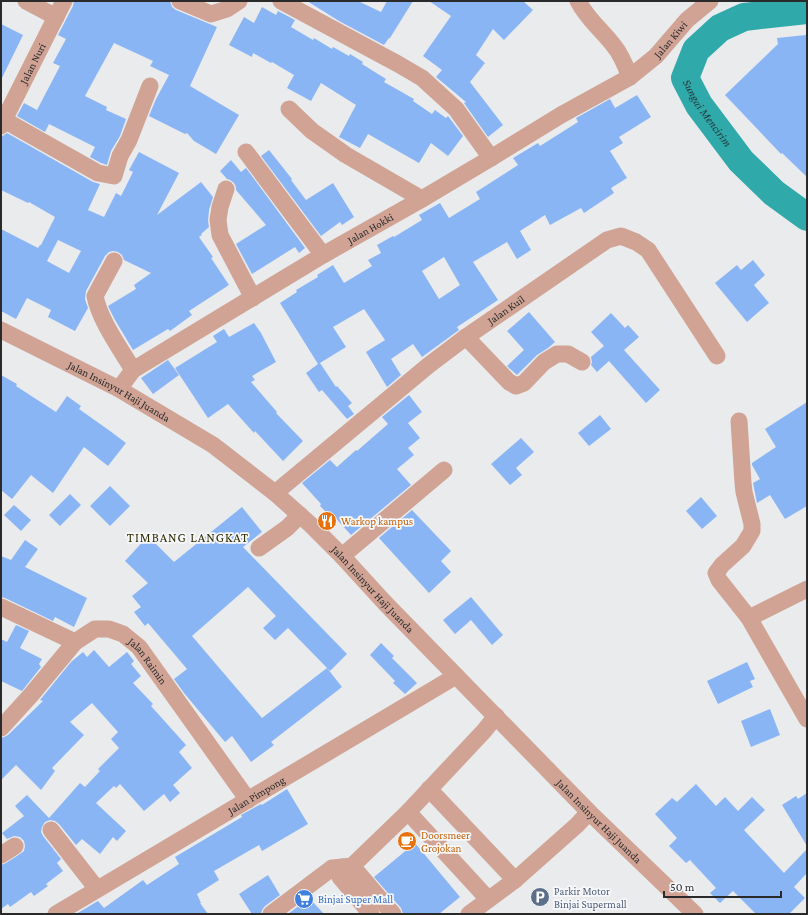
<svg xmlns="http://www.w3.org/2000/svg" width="808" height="915" font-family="'Crimson Pro',serif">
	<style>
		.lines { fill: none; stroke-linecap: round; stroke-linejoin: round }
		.river { stroke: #30a9ab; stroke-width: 28 }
		.building { fill: #8ab5f5; fill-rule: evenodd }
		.minor { stroke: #d0a394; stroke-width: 17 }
		.labels { text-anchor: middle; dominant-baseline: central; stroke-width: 3.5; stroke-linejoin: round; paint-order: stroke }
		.street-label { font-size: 11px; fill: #2a2a2b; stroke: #f6f8fb }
		.food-label { font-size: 11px; fill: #c56008; stroke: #f6f8fb; text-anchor: start }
		.service-label { font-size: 11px; fill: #4e5e75; stroke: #f6f8fb; text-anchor: start }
		.shop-label { font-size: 11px; fill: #366cbe; stroke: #f6f8fb; text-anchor: start }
		.water-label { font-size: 12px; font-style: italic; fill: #243d3e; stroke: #f6f8fb }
		.quarter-label { font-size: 13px; letter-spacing: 1px; fill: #312d02; stroke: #f6f8fb }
	</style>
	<rect width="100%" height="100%" fill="#e9ebed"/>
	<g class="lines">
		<!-- river -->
		<path class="river" id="s1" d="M 807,10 L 744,17 L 720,28 L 696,50 L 685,78 L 699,105 L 741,161 L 774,193 L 807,217"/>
	</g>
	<!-- building -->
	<path class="building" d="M 74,1 L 170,1 L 172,7 L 176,10 L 217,27 L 190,86 L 239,115 L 216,154 L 194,141 L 187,133 L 185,134 L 149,116 L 156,99 L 169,75 L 150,66 L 153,61 L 114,43 L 85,96 L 107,107 L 106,110 L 126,119 L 120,136 L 111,151 L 107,165 L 101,163 L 90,157 L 95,147 L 49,124 L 45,132 L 17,116 L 24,103 L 37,110 L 60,66 L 53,63 L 66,39 L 58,35 L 73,6 Z
		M 307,1 L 358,1 L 381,12 L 387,1 L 413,1 L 390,38 L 389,38 L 384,45 L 339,21 Z
		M 429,1 L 523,1 L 533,10 L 504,40 L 493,29 L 476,55 L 485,63 L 470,82 L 503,125 L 488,137 L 464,103 L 466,102 L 436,77 L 442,70 L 423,56 L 451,16 Z
		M 262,7 L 276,15 L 278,11 L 295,20 L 291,27 L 313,40 L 314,38 L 332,49 L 333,47 L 349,56 L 350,54 L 363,62 L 362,64 L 386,79 L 384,82 L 414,99 L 413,101 L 432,114 L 435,110 L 446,118 L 448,116 L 463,136 L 448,156 L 431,143 L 419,163 L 368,134 L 360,148 L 339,137 L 356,105 L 321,83 L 311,101 L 287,88 L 294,75 L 272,62 L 271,63 L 253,53 L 252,57 L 229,45 L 244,17 L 254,23 Z
		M 1,24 L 23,35 L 1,80 Z
		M 806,35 L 807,41 L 807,177 L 782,153 L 781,154 L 725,95 L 778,44 L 777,38 Z
		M 637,95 L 651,117 L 619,137 L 623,143 L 610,151 L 627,178 L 611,188 L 614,193 L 584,213 L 581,208 L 550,225 L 545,215 L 520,231 L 531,250 L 517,259 L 507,242 L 473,262 L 498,300 L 457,327 L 459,330 L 422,357 L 413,344 L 391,359 L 401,375 L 387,387 L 366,352 L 385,340 L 364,309 L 333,327 L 346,347 L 320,363 L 336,387 L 337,386 L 352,403 L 348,406 L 354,414 L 347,419 L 322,390 L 319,392 L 306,373 L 318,364 L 280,303 L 297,292 L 296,290 L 318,277 L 317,275 L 333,265 L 344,283 L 372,266 L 368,260 L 381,253 L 377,245 L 393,236 L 394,237 L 422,220 L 419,215 L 440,203 L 449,218 L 480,199 L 476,192 L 518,165 L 513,158 L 538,143 L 540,146 L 578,122 L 576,118 L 610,99 L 615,108 ZM 444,257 L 460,285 L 439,299 L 422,271 Z
		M 7,133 L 93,182 L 100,184 L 88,210 L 104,217 L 116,193 L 121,196 L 133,172 L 129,170 L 139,152 L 179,173 L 157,215 L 201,182 L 213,197 L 209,210 L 209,211 L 208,221 L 209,227 L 201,234 L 202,235 L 199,237 L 213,257 L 211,258 L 229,285 L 189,311 L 192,315 L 170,331 L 168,329 L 133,350 L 115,320 L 108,306 L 136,289 L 134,285 L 151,273 L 124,260 L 122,255 L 118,252 L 113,251 L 109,252 L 105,256 L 86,291 L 85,299 L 88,308 L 75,331 L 48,317 L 51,310 L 27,298 L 16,319 L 1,311 L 1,229 L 38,248 L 40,245 L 41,245 L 55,217 L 29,202 L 28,203 L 1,190 L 1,137 ZM 58,240 L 81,251 L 69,273 L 47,261 Z
		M 269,150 L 292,179 L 291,180 L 306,200 L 333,183 L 354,217 L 342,225 L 340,222 L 321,236 L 261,156 Z
		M 231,160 L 241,172 L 246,168 L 305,248 L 299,253 L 295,247 L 252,274 L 236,244 L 266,225 L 236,190 L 236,187 L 234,183 L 230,180 L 227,179 L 220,171 Z
		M 753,260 L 765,275 L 754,285 L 769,303 L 747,322 L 715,283 L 737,265 L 741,270 Z
		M 529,312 L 555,342 L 548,348 L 537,355 L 517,375 L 507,366 L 524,350 L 507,331 Z
		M 611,313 L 625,328 L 628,325 L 639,337 L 624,350 L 660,390 L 646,403 L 609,361 L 597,372 L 591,365 L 592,362 L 591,357 L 604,346 L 591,332 Z
		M 254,323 L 261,333 L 276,362 L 252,376 L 255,380 L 251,382 L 277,412 L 276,413 L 303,441 L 283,461 L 255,431 L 254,433 L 228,404 L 208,418 L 175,368 L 217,342 L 213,336 L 224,329 L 229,337 Z
		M 168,360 L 179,375 L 153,394 L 141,378 Z
		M 1,375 L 17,384 L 16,386 L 56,412 L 67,396 L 81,406 L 79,409 L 110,431 L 126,443 L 108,466 L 84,447 L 53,493 L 31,475 L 12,499 L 1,490 Z
		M 409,395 L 422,412 L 408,423 L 420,438 L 408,448 L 414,455 L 397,469 L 411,485 L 351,535 L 331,513 L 329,515 L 320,506 L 321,504 L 302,483 L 330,460 L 337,467 L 356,450 L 357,451 L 388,424 L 382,417 Z
		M 807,402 L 807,506 L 785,519 L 770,495 L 757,503 L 753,483 L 760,479 L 752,465 L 752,463 L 776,447 L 765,429 Z
		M 600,415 L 611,429 L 589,446 L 578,433 Z
		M 521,438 L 534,452 L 516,468 L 522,475 L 510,485 L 491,464 Z
		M 110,486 L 130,506 L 110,526 L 90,506 Z
		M 70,494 L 81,505 L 60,526 L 49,515 Z
		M 701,497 L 717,516 L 702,529 L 686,511 Z
		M 14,505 L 31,520 L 21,531 L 4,515 Z
		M 242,507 L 262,532 L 243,547 L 347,654 L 330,671 L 288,628 L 275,640 L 263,628 L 276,616 L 248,587 L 192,636 L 262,718 L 327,668 L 342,687 L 271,742 L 274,745 L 251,762 L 232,736 L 225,742 L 184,693 L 174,679 L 187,669 L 148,623 L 145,626 L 134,612 L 141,607 L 132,596 L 148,583 L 125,561 L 148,536 L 174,562 Z
		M 412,510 L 451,551 L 441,561 L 451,572 L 429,593 L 379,538 Z
		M 25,540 L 38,549 L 25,567 L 87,598 L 74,627 L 55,617 L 53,621 L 5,598 L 1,597 L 1,556 L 11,560 Z
		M 471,597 L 503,635 L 492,645 L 471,620 L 455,634 L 443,620 Z
		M 16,625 L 29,631 L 20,648 L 42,659 L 39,664 L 41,667 L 22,691 L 1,681 L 1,639 L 7,642 Z
		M 381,643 L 394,656 L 392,658 L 417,683 L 405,694 L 393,683 L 395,681 L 370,655 Z
		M 94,650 L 109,667 L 127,652 L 134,661 L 131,664 L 141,676 L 133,683 L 153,704 L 151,706 L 186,745 L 179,752 L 192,768 L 173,785 L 180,793 L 170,802 L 164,794 L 144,811 L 120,784 L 116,788 L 114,786 L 96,803 L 126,831 L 117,841 L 113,837 L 100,854 L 82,839 L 76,845 L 59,824 L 55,821 L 50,820 L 45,822 L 42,827 L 41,832 L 43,836 L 61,859 L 57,863 L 63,871 L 46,884 L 48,886 L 34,896 L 31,892 L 10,907 L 8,904 L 1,909 L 1,865 L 6,863 L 20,854 L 24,851 L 25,846 L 24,841 L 20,837 L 14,836 L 7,839 L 2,833 L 24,816 L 15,806 L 27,795 L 49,818 L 80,783 L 85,787 L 100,771 L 98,769 L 119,748 L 111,739 L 118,732 L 92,703 L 70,722 L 84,735 L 52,768 L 55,771 L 41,790 L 16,765 L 1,780 L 1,738 L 4,737 L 8,735 L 43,701 L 40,700 L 71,662 L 83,652 L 87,657 Z
		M 747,662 L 755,679 L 750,681 L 753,687 L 718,704 L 707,681 Z
		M 770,709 L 780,735 L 751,747 L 741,721 Z
		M 696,784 L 716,806 L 725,797 L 738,811 L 752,797 L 765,810 L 744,830 L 784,873 L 807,849 L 807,873 L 794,887 L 805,898 L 789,914 L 756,914 L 733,891 L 720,903 L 710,893 L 716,888 L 690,860 L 686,863 L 669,846 L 677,838 L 655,814 L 672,798 L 677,802 Z
		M 287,789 L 308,824 L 262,851 L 259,845 L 214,871 L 219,880 L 197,894 L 201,903 L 200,903 L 208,914 L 76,914 L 98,901 L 104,908 L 143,880 L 147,885 L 179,864 L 175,857 L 242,817 L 241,815 L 261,804 L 262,805 Z
		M 807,793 L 807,846 L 782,805 L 796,796 L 798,799 Z
		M 415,843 L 460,897 L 439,914 L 403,914 L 401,908 L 374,877 Z
		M 268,875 L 280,895 L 265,906 L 262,910 L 261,914 L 252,914 L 239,894 Z
		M 309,898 L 324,914 L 288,914 Z"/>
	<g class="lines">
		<!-- minor -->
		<g class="minor">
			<path d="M 26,1 L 56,17"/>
			<path d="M 180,1 L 211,14 L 227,9 L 239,1"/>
			<path d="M 281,1 L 398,64 L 422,78 L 456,109 L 491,158"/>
			<path d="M 578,1 C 587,19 602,30 614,46 C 621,54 626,67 630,77"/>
			<path d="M 289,109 L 312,131 L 346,155 L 422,199"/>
			<path d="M 4,120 L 98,173 L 114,176 L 120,156 L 129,140 L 150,86"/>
			<path id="s2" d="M 1,126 L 64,1"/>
			<path d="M 246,152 L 323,255"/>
			<path d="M 226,189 L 220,207 L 218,220 L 220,235 L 253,298"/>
			<path d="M 114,261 L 95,296 C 100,321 120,348 133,370"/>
			<path id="s3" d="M 1,330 L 119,389 L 213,445 L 275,493 L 311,525 L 342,556 L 385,603 L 589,812 L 695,914"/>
			<path d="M 466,337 L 509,382 L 516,386 L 524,383 L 544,362 L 557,354 L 568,354 L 582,362"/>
			<path id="s4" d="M 119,389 L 133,370 L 323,255 L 422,199 L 491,158 L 561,115 L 630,77 L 656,56 L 687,20 L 710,1"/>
			<path d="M 739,421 L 743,483 L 744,492 L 752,524 L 752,531 L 743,546 L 722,565 L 716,573 L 719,580 L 749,618 L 807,719"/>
			<path id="s5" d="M 275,493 L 429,365 L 466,337 L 607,240 L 621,236 L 636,242 L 648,250 L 717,356"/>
			<path d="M 259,548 L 287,528 L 300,515"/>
			<path d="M 342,556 L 444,470"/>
			<path d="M 1,607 L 75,642"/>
			<path d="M 749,618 L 807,589"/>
			<path id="s6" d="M 1,728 L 31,695 L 75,642 L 95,629 L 109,629 L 123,634 L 139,647 L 248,800"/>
			<path d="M 429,789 L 515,880"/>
			<path d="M 408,812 L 488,899"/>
			<path d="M 51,830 L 97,889"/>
			<path d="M 1,855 L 15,846"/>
			<path d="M 352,866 L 393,914"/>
			<path id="s7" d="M 56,914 L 456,676"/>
			<path d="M 271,914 L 332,868 L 343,867"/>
			<path d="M 371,914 L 340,877 L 340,872 L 343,867 L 352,866 L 408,812 L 484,731 L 496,716"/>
			<path d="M 469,914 L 515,880 L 577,825 L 589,812"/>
		</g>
	</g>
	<!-- icons -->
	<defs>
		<symbol id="restaurant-disc" viewBox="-11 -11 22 22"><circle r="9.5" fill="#e8710a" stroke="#f6f8fb"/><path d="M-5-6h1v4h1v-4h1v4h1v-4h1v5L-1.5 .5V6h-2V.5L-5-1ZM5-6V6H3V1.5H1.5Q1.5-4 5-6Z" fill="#fff"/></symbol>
		<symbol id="cafe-disc" viewBox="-11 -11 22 22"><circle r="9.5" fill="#e8710a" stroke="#f6f8fb"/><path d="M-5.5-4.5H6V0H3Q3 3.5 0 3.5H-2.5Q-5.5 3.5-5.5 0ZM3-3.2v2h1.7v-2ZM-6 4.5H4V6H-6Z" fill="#fff"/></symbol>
		<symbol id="parking-disc" viewBox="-11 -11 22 22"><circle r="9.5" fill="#5c6f8a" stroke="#f6f8fb"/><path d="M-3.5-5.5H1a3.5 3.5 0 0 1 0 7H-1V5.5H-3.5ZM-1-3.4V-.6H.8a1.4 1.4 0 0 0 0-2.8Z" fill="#fff"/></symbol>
		<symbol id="supermarket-disc" viewBox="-11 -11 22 22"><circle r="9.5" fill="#3f7fe0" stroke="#f6f8fb"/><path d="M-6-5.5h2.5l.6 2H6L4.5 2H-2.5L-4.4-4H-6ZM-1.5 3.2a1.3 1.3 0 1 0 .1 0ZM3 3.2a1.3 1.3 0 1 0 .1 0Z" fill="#fff"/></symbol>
	</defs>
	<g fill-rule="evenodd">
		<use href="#restaurant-disc" x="316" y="510" width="22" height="22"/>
		<use href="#cafe-disc" x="396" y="830" width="22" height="22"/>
		<use href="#parking-disc" x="529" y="886" width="22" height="22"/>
		<use href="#supermarket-disc" x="293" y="888" width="22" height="22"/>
	</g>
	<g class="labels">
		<!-- street labels -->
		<g class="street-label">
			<text stroke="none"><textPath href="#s4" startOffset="656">Jalan Kiwi</textPath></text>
			<text stroke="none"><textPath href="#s2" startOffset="70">Jalan Nuri</textPath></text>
			<text stroke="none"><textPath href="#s4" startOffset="300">Jalan Hokki</textPath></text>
			<text stroke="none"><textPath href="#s5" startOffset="295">Jalan Kuil</textPath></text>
			<text stroke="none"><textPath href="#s3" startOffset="133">Jalan Insinyur Haji Juanda</textPath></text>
			<text stroke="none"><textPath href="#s3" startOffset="457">Jalan Insinyur Haji Juanda</textPath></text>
			<text stroke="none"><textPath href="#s6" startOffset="203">Jalan Raimin</textPath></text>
			<text stroke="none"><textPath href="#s7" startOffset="233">Jalan Pimpong</textPath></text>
			<text stroke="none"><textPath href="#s3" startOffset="781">Jalan Insinyur Haji Juanda</textPath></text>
		</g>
		<!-- food labels -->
		<g class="food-label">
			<text x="341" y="521">Warkop kampus</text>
			<text x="421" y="835">Doorsmeer<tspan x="421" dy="13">Grojokan</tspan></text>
		</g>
		<!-- service labels -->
		<g class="service-label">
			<text x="554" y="891">Parkir Motor<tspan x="554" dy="13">Binjai Supermall</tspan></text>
		</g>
		<!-- shop labels -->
		<g class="shop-label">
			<text x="318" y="899">Binjai Super Mall</text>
		</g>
		<!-- water labels -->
		<g class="water-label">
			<text stroke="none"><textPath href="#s1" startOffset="194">Sungai Mencirim</textPath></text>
		</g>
		<!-- quarter labels -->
		<g class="quarter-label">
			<text x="188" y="537">TIMBANG LANGKAT</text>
		</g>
	</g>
	<!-- border -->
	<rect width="808" height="915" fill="none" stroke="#2a2a2b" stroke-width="4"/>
	<!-- scale -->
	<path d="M664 891v6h117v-6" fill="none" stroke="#2a2a2b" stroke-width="2"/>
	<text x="670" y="891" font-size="12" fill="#2a2a2b" stroke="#f6f8fb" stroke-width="3" paint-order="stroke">50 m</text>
</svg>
